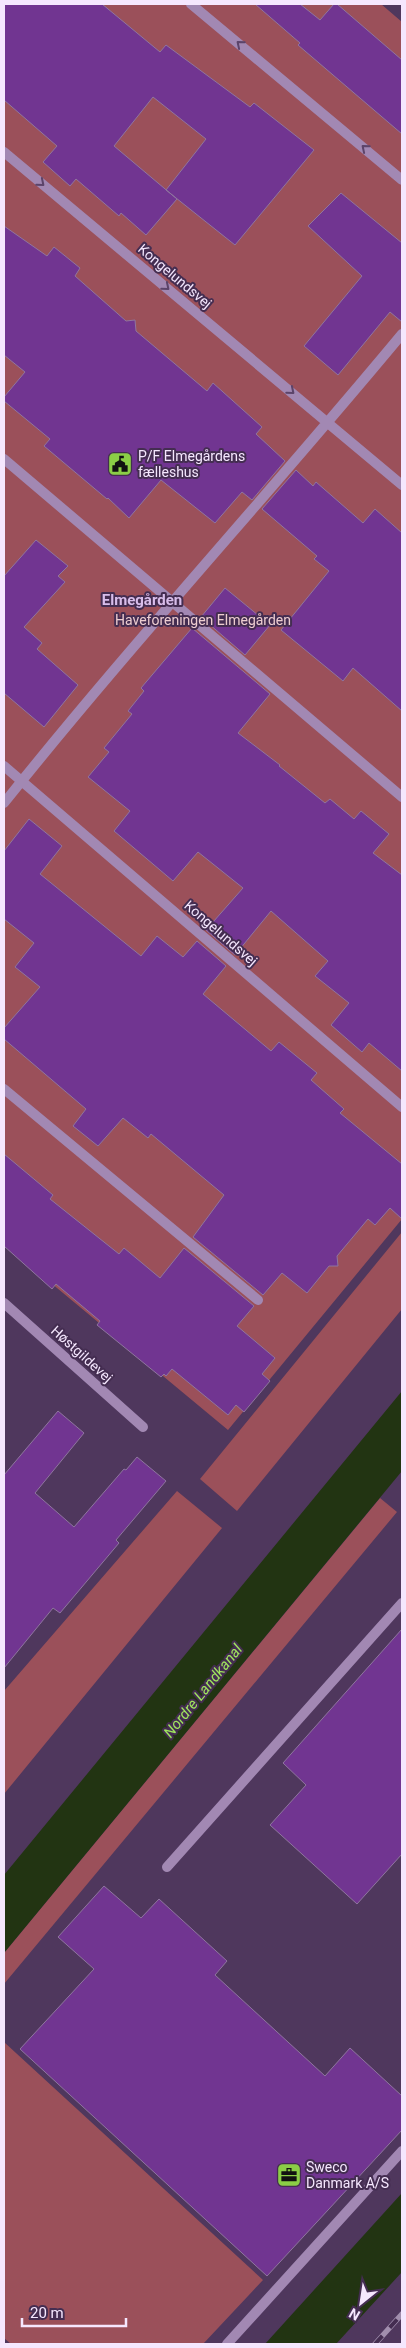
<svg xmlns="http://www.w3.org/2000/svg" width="406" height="2348" font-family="Roboto,sans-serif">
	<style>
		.green { fill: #9b505a }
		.water { fill: #223412 }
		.building { fill: #713591; stroke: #8f759f }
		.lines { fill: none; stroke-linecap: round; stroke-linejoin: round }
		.lane { stroke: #a288b3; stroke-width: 10 }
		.street { stroke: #a288b3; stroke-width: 10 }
		.rail-casing { stroke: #a18ead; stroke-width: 5.5 }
		.rail { stroke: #442d51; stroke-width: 4; stroke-dasharray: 11; stroke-linecap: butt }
		.oneway { stroke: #5c446a }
		.labels { text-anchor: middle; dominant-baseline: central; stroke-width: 4; stroke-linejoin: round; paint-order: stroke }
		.street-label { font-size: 14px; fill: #f5e7fe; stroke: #442d51 }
		.poi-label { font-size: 14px; fill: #f5e7fe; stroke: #442d51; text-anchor: start }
		.park-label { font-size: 14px; fill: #edcdd0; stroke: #442d51 }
		.neighbourhood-label { font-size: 15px; font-weight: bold; fill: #d8bdea; stroke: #442d51 }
		.water-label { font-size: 15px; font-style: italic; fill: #a0e55e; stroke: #442d51 }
	</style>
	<rect width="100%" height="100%" fill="#4f375d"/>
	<!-- green -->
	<path class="green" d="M 4,4 L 381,4 L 402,22 L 402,1219 L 228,1430 L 4,1244 Z
		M 402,1232 L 402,1309 L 237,1511 L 200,1479 Z
		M 177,1491 L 222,1528 L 4,1794 L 4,1691 Z
		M 380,1498 L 397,1512 L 4,1984 L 4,1953 Z
		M 4,2042 L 263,2280 L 203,2344 L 11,2344 L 4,2338 Z"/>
	<!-- water -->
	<path class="water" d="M 402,1391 L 402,1471 L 4,1953 L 4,1875 Z
		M 402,2193 L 402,2272 L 336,2344 L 265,2344 Z"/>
	<!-- building -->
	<path class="building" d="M 4,4 L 102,4 L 160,52 L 166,45 L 250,107 L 254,103 L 314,150 L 235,245 L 166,190 L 206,139 L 153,97 L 114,146 L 177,199 L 146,235 L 121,213 L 119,216 L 76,179 L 70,186 L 43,162 L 57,146 L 4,100 Z
		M 255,4 L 300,4 L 320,20 L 334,4 L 337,4 L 402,60 L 402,134 L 298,45 L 300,43 Z
		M 341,193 L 402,243 L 402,322 L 390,312 L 338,375 L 304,346 L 362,276 L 308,226 Z
		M 4,226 L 47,256 L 54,247 L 80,268 L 75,276 L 126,321 L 135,320 L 136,331 L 207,391 L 213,383 L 262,427 L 256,434 L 285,461 L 252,500 L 242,492 L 215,523 L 161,480 L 129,518 L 108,498 L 107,499 L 44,446 L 50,439 L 4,401 L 4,397 L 25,372 L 4,355 Z
		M 296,470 L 313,486 L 316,482 L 363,523 L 375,509 L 402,533 L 402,711 L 353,668 L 343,681 L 281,630 L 329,571 L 314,559 L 317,556 L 262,509 Z
		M 36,540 L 68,566 L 58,576 L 65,582 L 24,627 L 42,643 L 37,649 L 78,685 L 44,727 L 4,693 L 4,576 Z
		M 225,588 L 270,625 L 245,655 L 201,617 Z
		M 192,628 L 270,694 L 238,733 L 280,765 L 279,766 L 325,803 L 330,799 L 354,819 L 361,811 L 389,834 L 373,853 L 402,875 L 402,1071 L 369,1043 L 362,1052 L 331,1025 L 349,1003 L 315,976 L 328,961 L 271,911 L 235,955 L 206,930 L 243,888 L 198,852 L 173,881 L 114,831 L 130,811 L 88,777 L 109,752 L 104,748 L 132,714 L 128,711 L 144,691 L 141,688 Z
		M 29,819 L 62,846 L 40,874 L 141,956 L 157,936 L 183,957 L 197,941 L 226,966 L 203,994 L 271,1051 L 279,1042 L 317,1073 L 311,1080 L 344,1109 L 340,1113 L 402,1164 L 402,1219 L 390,1208 L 375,1225 L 368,1219 L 337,1256 L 338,1266 L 329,1266 L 307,1293 L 282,1273 L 263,1295 L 193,1237 L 224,1195 L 151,1134 L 148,1138 L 123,1118 L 98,1146 L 73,1126 L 86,1109 L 4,1039 L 4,1028 L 40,987 L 15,967 L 34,943 L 4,919 L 4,851 Z
		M 4,1154 L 53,1195 L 50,1199 L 119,1254 L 124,1248 L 160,1278 L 184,1248 L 254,1306 L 237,1326 L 275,1358 L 262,1374 L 270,1381 L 244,1412 L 236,1405 L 228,1415 L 172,1369 L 166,1376 L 164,1374 L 161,1377 L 97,1325 L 100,1321 L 56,1284 L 52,1289 L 4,1246 Z
		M 58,1411 L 84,1433 L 35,1493 L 74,1527 L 124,1469 L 126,1470 L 137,1457 L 166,1481 L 116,1540 L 119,1543 L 60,1613 L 53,1608 L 4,1668 L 4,1475 Z
		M 402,1629 L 402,1854 L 357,1904 L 270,1825 L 306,1785 L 283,1763 Z
		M 104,1886 L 141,1918 L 159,1899 L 227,1961 L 215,1975 L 325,2076 L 350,2048 L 402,2096 L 402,2130 L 267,2276 L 20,2049 L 94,1969 L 58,1937 Z"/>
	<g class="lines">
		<!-- lane -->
		<path class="lane" d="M 191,4 L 402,180
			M 4,152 L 402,485
			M 4,459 L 402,797
			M 4,766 L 402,1107
			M 4,803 C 132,643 271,492 402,334
			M 4,1089 L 258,1300
			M 167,1867 L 402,1603"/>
		<!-- street -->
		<path class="street" d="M 4,1303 L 143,1427
			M 227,2344 L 402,2151"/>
		<defs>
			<path id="rail" d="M 375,2344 L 402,2314"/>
		</defs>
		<!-- rail casing -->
		<use href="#rail" class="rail-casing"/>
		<!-- rail -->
		<use href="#rail" class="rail"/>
	</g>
	<!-- one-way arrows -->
	<defs><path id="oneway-chevron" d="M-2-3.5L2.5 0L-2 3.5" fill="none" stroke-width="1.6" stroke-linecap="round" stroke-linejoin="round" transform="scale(1.25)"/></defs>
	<g class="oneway">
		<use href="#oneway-chevron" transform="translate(240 44) rotate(-140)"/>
		<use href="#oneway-chevron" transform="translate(365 148) rotate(-140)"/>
		<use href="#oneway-chevron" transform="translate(41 183) rotate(40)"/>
		<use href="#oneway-chevron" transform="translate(166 287) rotate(40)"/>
		<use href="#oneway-chevron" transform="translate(291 391) rotate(40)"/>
	</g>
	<!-- icons -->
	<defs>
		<symbol id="civic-square" viewBox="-11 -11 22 22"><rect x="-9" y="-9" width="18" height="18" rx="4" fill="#8bce46" stroke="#442d51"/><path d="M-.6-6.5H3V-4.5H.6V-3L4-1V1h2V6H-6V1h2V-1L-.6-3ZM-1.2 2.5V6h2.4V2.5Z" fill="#111"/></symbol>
		<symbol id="office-square" viewBox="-11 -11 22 22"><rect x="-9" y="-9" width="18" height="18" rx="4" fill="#8bce46" stroke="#442d51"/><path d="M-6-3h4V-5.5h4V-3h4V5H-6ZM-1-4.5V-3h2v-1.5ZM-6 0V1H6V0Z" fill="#111"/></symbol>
	</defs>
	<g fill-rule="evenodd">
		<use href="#civic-square" x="106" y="450" width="28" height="28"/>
		<use href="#office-square" x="275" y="2161" width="28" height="28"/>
	</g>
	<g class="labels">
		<!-- street labels -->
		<g class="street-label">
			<text transform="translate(175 276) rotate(40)">Kongelundsvej</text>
			<text transform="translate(221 933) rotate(41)">Kongelundsvej</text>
			<text transform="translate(82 1354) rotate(42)">Høstgildevej</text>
		</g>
		<!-- poi labels -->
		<g class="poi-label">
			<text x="138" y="456">P/F Elmegårdens<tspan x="138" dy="16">fælleshus</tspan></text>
			<text x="306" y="2167">Sweco<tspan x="306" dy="16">Danmark A/S</tspan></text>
		</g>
		<!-- park labels -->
		<g class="park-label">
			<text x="203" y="620">Haveforeningen Elmegården</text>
		</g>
		<!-- neighbourhood labels -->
		<g class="neighbourhood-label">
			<text x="142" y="600">Elmegården</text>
		</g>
		<!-- water labels -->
		<g class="water-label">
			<text transform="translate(203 1691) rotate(-51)">Nordre Landkanal</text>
		</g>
	</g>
	<!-- border -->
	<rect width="406" height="2348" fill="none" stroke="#f5e7fe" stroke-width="10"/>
	<!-- north arrow -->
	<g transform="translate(361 2303) rotate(210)" stroke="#442d51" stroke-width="4" paint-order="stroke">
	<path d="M0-4L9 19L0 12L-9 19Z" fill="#f5e7fe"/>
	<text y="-8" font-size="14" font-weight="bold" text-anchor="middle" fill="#f5e7fe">N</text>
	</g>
	<!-- scale -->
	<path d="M22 2318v8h104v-8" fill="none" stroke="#f5e7fe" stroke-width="2.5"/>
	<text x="30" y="2318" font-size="15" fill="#f5e7fe" stroke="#442d51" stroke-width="4" paint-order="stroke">20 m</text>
</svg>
